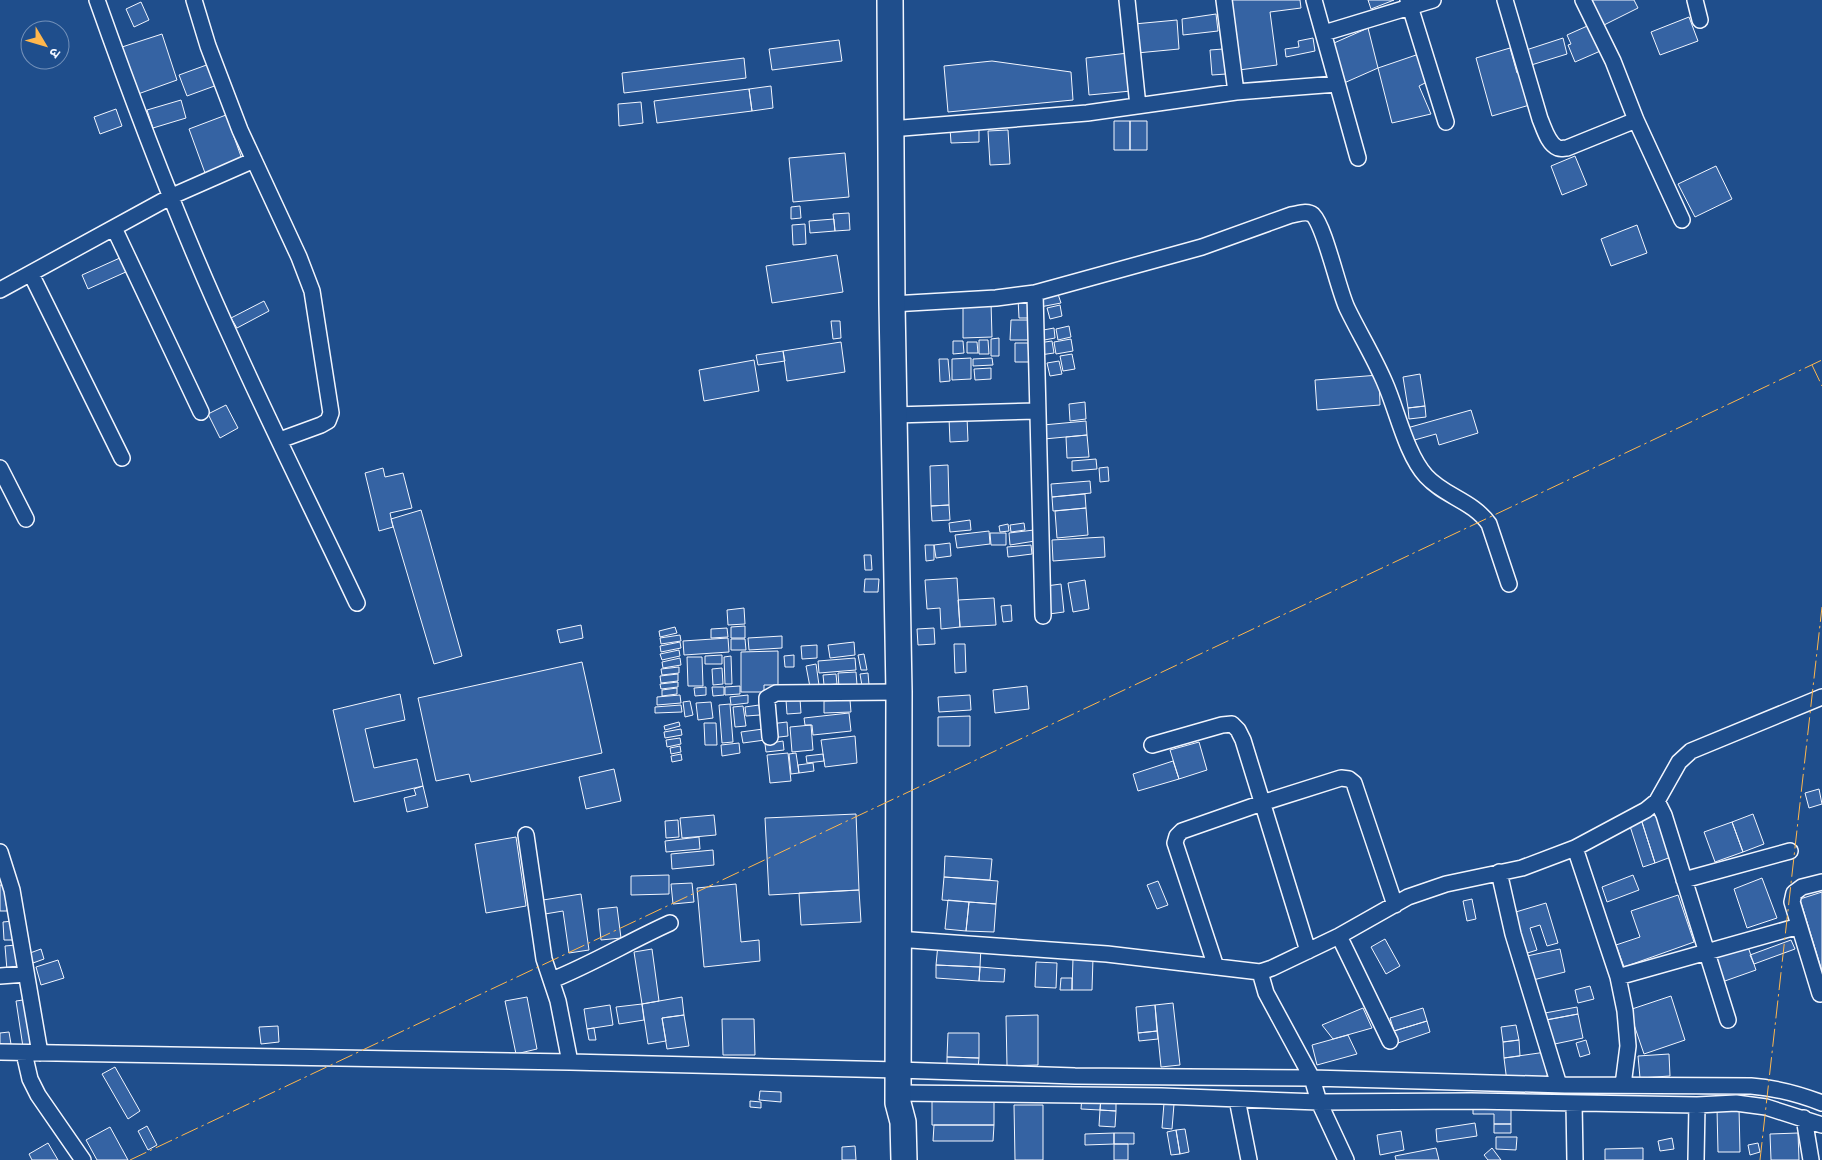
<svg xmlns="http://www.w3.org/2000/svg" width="1822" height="1160" font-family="Helvetica,'Noto Sans Devanagari',sans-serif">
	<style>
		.building { fill: #3563a3; stroke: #f2f6ff }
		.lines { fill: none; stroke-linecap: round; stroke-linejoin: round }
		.minor-casing { stroke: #f2f6ff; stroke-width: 18 }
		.trunk-casing { stroke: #f2f6ff; stroke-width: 28 }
		.minor { stroke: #1f4e8c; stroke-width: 15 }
		.trunk { stroke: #1f4e8c; stroke-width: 25 }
		.power { stroke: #ffb74d; stroke-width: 1; stroke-dasharray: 18 4 2.5 4; stroke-linecap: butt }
	</style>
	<rect width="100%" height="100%" fill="#1f4e8c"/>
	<!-- building -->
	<path class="building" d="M 1230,0 L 1300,0 L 1301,8 L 1270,12 L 1277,65 L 1239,70 Z
		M 1368,0 L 1394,0 L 1371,9 Z
		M 1588,0 L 1634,0 L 1638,8 L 1602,26 Z
		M 141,2 L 149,20 L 134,27 L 126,9 Z
		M 1216,14 L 1218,31 L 1183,35 L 1182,19 Z
		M 1689,17 L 1698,41 L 1660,55 L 1651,32 Z
		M 1177,20 L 1179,49 L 1137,53 L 1134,24 Z
		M 1594,23 L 1605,49 L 1575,62 L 1568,45 L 1571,44 L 1567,35 Z
		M 1368,28 L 1378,68 L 1344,83 L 1334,43 Z
		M 162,34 L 177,80 L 138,94 L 122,47 Z
		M 1313,38 L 1315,51 L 1286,57 L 1285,49 L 1299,47 L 1298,41 Z
		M 1563,38 L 1567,54 L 1528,66 L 1523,51 Z
		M 839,40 L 842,61 L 772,70 L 769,49 Z
		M 1510,48 L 1517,73 L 1524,71 L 1533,104 L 1492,116 L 1476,58 Z
		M 1223,49 L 1226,74 L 1212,75 L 1210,50 Z
		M 1128,53 L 1131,91 L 1089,95 L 1086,58 Z
		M 1419,54 L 1427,82 L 1419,86 L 1431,114 L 1392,123 L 1378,68 Z
		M 744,58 L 746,78 L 624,93 L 622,73 Z
		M 992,61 L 1071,72 L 1073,100 L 948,112 L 944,66 Z
		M 212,63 L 220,84 L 187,96 L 179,75 Z
		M 771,86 L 773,108 L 752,111 L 749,89 Z
		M 749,89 L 752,111 L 657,123 L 654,101 Z
		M 181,100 L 186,118 L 153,128 L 147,110 Z
		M 641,102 L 643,123 L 619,126 L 618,104 Z
		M 116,109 L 122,126 L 100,134 L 94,117 Z
		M 226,115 L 242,159 L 205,173 L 189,129 Z
		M 1114,121 L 1130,121 L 1130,150 L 1114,150 Z
		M 1130,121 L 1147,121 L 1147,150 L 1130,150 Z
		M 979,127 L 979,142 L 951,143 L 950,128 Z
		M 1008,130 L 1010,164 L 990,165 L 988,131 Z
		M 845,153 L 849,197 L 793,202 L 789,158 Z
		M 1575,156 L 1587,185 L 1562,195 L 1551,166 Z
		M 1716,166 L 1732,199 L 1695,217 L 1678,184 Z
		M 800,206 L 801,218 L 791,219 L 791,207 Z
		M 849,213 L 850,230 L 835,231 L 833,214 Z
		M 834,219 L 835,231 L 810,233 L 809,221 Z
		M 805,224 L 806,244 L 793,245 L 792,225 Z
		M 1637,225 L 1647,253 L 1611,266 L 1601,239 Z
		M 837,255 L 843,292 L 772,303 L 766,266 Z
		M 122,257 L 128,271 L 88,289 L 82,275 Z
		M 1057,291 L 1061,303 L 1040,307 L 1037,296 Z
		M 1018,298 L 1029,298 L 1030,318 L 1019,318 Z
		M 264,301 L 269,311 L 237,328 L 231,318 Z
		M 991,302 L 992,337 L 963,338 L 963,303 Z
		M 1060,305 L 1062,316 L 1050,319 L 1047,308 Z
		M 1011,320 L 1031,320 L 1030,340 L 1010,340 Z
		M 831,321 L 840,321 L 841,338 L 833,339 Z
		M 1069,326 L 1071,337 L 1058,340 L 1056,329 Z
		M 1054,328 L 1055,338 L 1039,341 L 1038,331 Z
		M 999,338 L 999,356 L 991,356 L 991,339 Z
		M 1071,339 L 1073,351 L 1056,354 L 1054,342 Z
		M 979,340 L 988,340 L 989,354 L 979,354 Z
		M 953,341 L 963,341 L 964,353 L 953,354 Z
		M 1052,341 L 1054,353 L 1040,355 L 1038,343 Z
		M 841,342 L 845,372 L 787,381 L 783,351 Z
		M 967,342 L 977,342 L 978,353 L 967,353 Z
		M 1015,343 L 1028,343 L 1029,362 L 1015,362 Z
		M 783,351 L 785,361 L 758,365 L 756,355 Z
		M 1072,354 L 1075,369 L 1063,371 L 1060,356 Z
		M 971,358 L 971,379 L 952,380 L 952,359 Z
		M 992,358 L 993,365 L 973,366 L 973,359 Z
		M 939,359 L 948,359 L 950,381 L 940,382 Z
		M 754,360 L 759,391 L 704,401 L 699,370 Z
		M 1059,361 L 1062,374 L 1050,376 L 1047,363 Z
		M 991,368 L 991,379 L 975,380 L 974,369 Z
		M 1420,374 L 1425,406 L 1408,408 L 1403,377 Z
		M 1379,375 L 1380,405 L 1317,410 L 1315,380 Z
		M 1085,402 L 1086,419 L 1070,421 L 1069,404 Z
		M 226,405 L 238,428 L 220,438 L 208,414 Z
		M 1425,406 L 1426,417 L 1409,419 L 1408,408 Z
		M 1471,410 L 1478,433 L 1439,445 L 1436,434 L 1411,441 L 1407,428 Z
		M 967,417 L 968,441 L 950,442 L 949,418 Z
		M 1086,421 L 1087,435 L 1044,439 L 1043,425 Z
		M 1087,435 L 1089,457 L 1067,458 L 1066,437 Z
		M 1096,459 L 1097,469 L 1072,471 L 1072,461 Z
		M 948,465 L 949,505 L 931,506 L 930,466 Z
		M 1108,467 L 1109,481 L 1100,482 L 1099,468 Z
		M 383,468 L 385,477 L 403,473 L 412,508 L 390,513 L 393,527 L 379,531 L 365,473 Z
		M 1090,481 L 1091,493 L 1052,497 L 1051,484 Z
		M 1085,494 L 1086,508 L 1053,511 L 1052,497 Z
		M 949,505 L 950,520 L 932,521 L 931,506 Z
		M 1086,508 L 1088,535 L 1057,538 L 1055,511 Z
		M 421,510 L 462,656 L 434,664 L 391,519 Z
		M 970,520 L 971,530 L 950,532 L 949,523 Z
		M 1024,523 L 1025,530 L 1011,532 L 1010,525 Z
		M 1008,524 L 1009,531 L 1000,532 L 999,526 Z
		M 1034,530 L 1035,541 L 1010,545 L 1009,533 Z
		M 989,531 L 990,544 L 957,548 L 955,535 Z
		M 990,533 L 1006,533 L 1006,545 L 991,545 Z
		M 1104,537 L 1105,557 L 1053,561 L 1052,540 Z
		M 950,543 L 951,556 L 936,558 L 934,545 Z
		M 925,545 L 934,545 L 934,560 L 926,561 Z
		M 1031,545 L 1032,554 L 1008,557 L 1007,547 Z
		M 864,555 L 871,555 L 872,570 L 865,570 Z
		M 957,578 L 960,627 L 941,629 L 940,608 L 927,609 L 925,580 Z
		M 865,579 L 879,579 L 878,592 L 864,592 Z
		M 1085,580 L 1089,609 L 1073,612 L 1068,583 Z
		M 1061,584 L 1064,612 L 1049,614 L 1046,586 Z
		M 994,598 L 996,625 L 960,627 L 958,600 Z
		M 1011,605 L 1012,621 L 1003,622 L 1001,606 Z
		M 744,608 L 745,624 L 728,625 L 727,610 Z
		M 581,625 L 583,638 L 560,643 L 557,630 Z
		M 745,626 L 745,638 L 731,638 L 731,627 Z
		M 675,627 L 677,633 L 660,637 L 659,631 Z
		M 727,628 L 728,637 L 711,638 L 711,629 Z
		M 934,628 L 935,644 L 918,645 L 917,629 Z
		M 680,635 L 681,641 L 661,644 L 660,638 Z
		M 782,636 L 782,648 L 749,650 L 748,638 Z
		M 728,638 L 729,652 L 684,655 L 683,641 Z
		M 731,639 L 745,639 L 746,650 L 731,650 Z
		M 680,642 L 681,648 L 661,652 L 660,646 Z
		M 854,642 L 855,655 L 830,658 L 828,645 Z
		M 954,644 L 965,644 L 966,672 L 955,673 Z
		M 817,645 L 817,658 L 802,659 L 801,646 Z
		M 679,650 L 680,656 L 662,660 L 660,654 Z
		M 778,651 L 778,685 L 764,685 L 764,692 L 741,692 L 741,652 Z
		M 864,654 L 867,670 L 861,670 L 858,655 Z
		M 722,655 L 722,664 L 705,664 L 705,656 Z
		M 794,655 L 794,667 L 785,667 L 784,656 Z
		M 731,656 L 732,684 L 725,684 L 724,657 Z
		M 687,657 L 702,657 L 703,686 L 688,686 Z
		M 680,658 L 681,665 L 663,668 L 662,662 Z
		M 855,658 L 856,670 L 819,673 L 818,661 Z
		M 582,662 L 602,753 L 471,782 L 469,774 L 436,781 L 418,698 Z
		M 816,664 L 819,685 L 810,687 L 806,666 Z
		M 679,667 L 679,673 L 662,675 L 661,669 Z
		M 722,668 L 723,684 L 713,685 L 712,669 Z
		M 856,672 L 857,685 L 839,687 L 838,673 Z
		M 868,673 L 869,685 L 862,686 L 860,674 Z
		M 678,674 L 678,681 L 661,683 L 660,676 Z
		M 836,674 L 837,684 L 824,685 L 823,675 Z
		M 678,682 L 678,687 L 661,689 L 660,684 Z
		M 740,686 L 740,694 L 725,695 L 725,687 Z
		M 1027,686 L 1029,709 L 995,713 L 993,690 Z
		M 706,687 L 706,695 L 695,696 L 694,688 Z
		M 712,687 L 724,687 L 724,695 L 713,696 Z
		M 677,688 L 677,694 L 662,696 L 662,690 Z
		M 400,694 L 405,720 L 365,729 L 374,768 L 417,759 L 423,786 L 354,802 L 333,710 Z
		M 680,695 L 681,703 L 657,705 L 657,697 Z
		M 748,695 L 748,703 L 731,705 L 730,697 Z
		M 970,695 L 971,710 L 939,712 L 938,697 Z
		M 800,699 L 801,713 L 787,714 L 786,700 Z
		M 850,700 L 851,712 L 824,713 L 824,701 Z
		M 690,701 L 693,715 L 685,717 L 683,702 Z
		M 711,702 L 713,718 L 698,720 L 696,703 Z
		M 730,704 L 733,742 L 722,743 L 719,705 Z
		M 681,705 L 682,712 L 655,713 L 655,707 Z
		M 759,705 L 760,715 L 746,716 L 745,707 Z
		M 743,706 L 746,726 L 735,727 L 733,707 Z
		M 849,713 L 851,731 L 813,735 L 812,725 L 805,725 L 804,718 Z
		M 970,716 L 970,746 L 938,746 L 938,717 Z
		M 679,722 L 680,726 L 665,730 L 664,726 Z
		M 787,722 L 788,736 L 771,738 L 770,724 Z
		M 704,723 L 716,723 L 717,745 L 705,745 Z
		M 811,725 L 813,750 L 792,752 L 790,727 Z
		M 681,729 L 682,735 L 665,738 L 664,732 Z
		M 763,729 L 765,740 L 743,743 L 741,732 Z
		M 855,736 L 857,763 L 825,767 L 821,740 Z
		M 680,738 L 681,744 L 667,747 L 666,740 Z
		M 783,741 L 784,750 L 766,752 L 765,744 Z
		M 1199,742 L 1207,770 L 1179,779 L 1170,750 Z
		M 739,743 L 740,753 L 722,756 L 721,745 Z
		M 680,746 L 681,752 L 671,754 L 670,748 Z
		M 788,753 L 791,781 L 770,783 L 767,755 Z
		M 796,753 L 799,773 L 791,774 L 789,754 Z
		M 681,754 L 682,760 L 672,762 L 671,756 Z
		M 823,754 L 824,761 L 807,763 L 806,756 Z
		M 1173,761 L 1179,779 L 1138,791 L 1133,774 Z
		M 813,763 L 814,771 L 799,773 L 798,765 Z
		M 614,769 L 621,801 L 586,809 L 579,777 Z
		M 423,786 L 428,807 L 407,812 L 404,798 L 416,795 L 414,789 Z
		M 1819,789 L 1822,804 L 1809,808 L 1805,793 Z
		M 856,814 L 859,890 L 769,895 L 765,818 Z
		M 1657,814 L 1671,857 L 1655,863 L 1641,819 Z
		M 1753,814 L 1764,844 L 1743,852 L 1732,822 Z
		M 714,815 L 716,835 L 682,838 L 680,818 Z
		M 1641,819 L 1655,863 L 1643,867 L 1629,823 Z
		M 678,820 L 679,837 L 666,838 L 665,821 Z
		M 1732,822 L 1743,852 L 1715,862 L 1704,832 Z
		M 516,837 L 526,906 L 486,913 L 475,844 Z
		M 699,837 L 700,849 L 666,852 L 665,841 Z
		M 713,850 L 714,865 L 672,869 L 671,854 Z
		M 945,856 L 992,859 L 990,880 L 944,877 Z
		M 669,875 L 669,894 L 631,895 L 631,876 Z
		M 1633,875 L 1639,890 L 1607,902 L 1602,887 Z
		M 944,877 L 998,881 L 996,904 L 942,900 Z
		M 1762,878 L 1777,918 L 1747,928 L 1734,889 Z
		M 1158,881 L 1168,905 L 1157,909 L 1147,885 Z
		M 692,883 L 694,902 L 673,904 L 671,884 Z
		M 736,884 L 741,942 L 759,940 L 760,961 L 704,967 L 697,888 Z
		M 0,885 L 4,885 L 7,911 L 0,911 Z
		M 859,890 L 861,922 L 801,925 L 799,893 Z
		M 1822,892 L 1822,971 L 1800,899 Z
		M 581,894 L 589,950 L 569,953 L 563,911 L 545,914 L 543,900 Z
		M 1678,895 L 1694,942 L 1624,967 L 1616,945 L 1640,937 L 1631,911 Z
		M 1472,899 L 1476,919 L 1467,921 L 1463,901 Z
		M 948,900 L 969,902 L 966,931 L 945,929 Z
		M 969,902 L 996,904 L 994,932 L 966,931 Z
		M 1546,903 L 1558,943 L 1547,946 L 1540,925 L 1530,928 L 1537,950 L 1521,955 L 1509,914 Z
		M 617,907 L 621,938 L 601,940 L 598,909 Z
		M 13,921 L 14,940 L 4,940 L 3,922 Z
		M 1385,939 L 1400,966 L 1386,974 L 1371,947 Z
		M 1791,940 L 1795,949 L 1754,964 L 1750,955 Z
		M 938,944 L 981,947 L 980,967 L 936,965 Z
		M 1747,944 L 1756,970 L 1722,982 L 1714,953 Z
		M 16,945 L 18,969 L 7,970 L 5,946 Z
		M 41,949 L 44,959 L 33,963 L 30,953 Z
		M 652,949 L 659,1001 L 642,1004 L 634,952 Z
		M 1560,949 L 1565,972 L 1533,980 L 1527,956 Z
		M 1073,958 L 1093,958 L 1092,990 L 1072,990 Z
		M 58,960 L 64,978 L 41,985 L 36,967 Z
		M 1036,962 L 1057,963 L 1056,988 L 1035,987 Z
		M 936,965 L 980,967 L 979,981 L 936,978 Z
		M 980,967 L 1005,969 L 1004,982 L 979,981 Z
		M 1061,978 L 1072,978 L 1072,990 L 1060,990 Z
		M 1590,986 L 1594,999 L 1578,1003 L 1575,990 Z
		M 1671,996 L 1685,1040 L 1644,1054 L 1629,1010 Z
		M 527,997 L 537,1049 L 516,1054 L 505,1001 Z
		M 682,997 L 684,1015 L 662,1018 L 666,1041 L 648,1044 L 642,1004 Z
		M 30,999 L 37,1045 L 23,1047 L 16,1001 Z
		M 1173,1003 L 1180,1065 L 1161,1067 L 1155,1005 Z
		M 642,1004 L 644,1020 L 619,1024 L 616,1007 Z
		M 610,1005 L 613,1025 L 587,1029 L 584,1009 Z
		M 1155,1005 L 1157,1031 L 1138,1033 L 1136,1007 Z
		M 1577,1007 L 1578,1014 L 1546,1020 L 1545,1013 Z
		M 1363,1008 L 1372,1028 L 1333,1039 L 1322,1025 Z
		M 1423,1008 L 1427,1021 L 1394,1031 L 1390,1018 Z
		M 1578,1014 L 1583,1038 L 1550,1045 L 1546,1020 Z
		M 684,1015 L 689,1046 L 667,1049 L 662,1018 Z
		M 1038,1015 L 1038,1065 L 1007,1066 L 1006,1016 Z
		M 722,1019 L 754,1019 L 755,1055 L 723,1055 Z
		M 1427,1021 L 1430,1032 L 1398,1043 L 1394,1031 Z
		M 1516,1025 L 1519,1040 L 1503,1042 L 1501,1027 Z
		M 278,1026 L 279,1042 L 261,1044 L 259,1027 Z
		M 594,1028 L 596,1040 L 589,1040 L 587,1029 Z
		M 1157,1031 L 1158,1039 L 1139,1041 L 1138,1033 Z
		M 9,1032 L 11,1044 L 0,1045 L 0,1033 Z
		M 948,1033 L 979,1033 L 979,1058 L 947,1057 Z
		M 1348,1035 L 1357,1054 L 1317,1065 L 1312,1045 Z
		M 1519,1040 L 1520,1056 L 1504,1058 L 1503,1042 Z
		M 1586,1040 L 1590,1054 L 1580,1057 L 1576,1043 Z
		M 1546,1052 L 1549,1076 L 1507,1082 L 1504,1058 Z
		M 1669,1054 L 1670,1076 L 1640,1078 L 1638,1056 Z
		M 947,1057 L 979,1058 L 978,1069 L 947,1068 Z
		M 115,1067 L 140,1111 L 128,1119 L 102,1074 Z
		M 760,1091 L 781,1092 L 781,1102 L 759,1100 Z
		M 1082,1096 L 1101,1097 L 1100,1110 L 1081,1109 Z
		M 1101,1097 L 1116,1098 L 1116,1111 L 1100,1110 Z
		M 932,1099 L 994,1099 L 994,1125 L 932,1125 Z
		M 750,1101 L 761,1102 L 761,1108 L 750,1107 Z
		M 1164,1103 L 1174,1104 L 1172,1129 L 1162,1128 Z
		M 1014,1105 L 1043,1105 L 1043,1160 L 1015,1160 Z
		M 1473,1107 L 1511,1107 L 1511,1124 L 1494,1124 L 1494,1114 L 1473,1114 Z
		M 1739,1108 L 1740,1152 L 1718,1152 L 1717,1109 Z
		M 1100,1110 L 1116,1111 L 1115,1127 L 1099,1126 Z
		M 1475,1123 L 1477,1136 L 1437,1142 L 1436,1129 Z
		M 1494,1124 L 1511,1124 L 1511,1133 L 1494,1133 Z
		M 934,1125 L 994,1125 L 993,1141 L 933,1141 Z
		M 147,1126 L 157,1145 L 148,1150 L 138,1131 Z
		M 110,1127 L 128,1160 L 97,1160 L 86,1140 Z
		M 1185,1129 L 1189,1152 L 1180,1154 L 1176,1130 Z
		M 1176,1130 L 1180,1154 L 1171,1155 L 1167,1132 Z
		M 1401,1131 L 1404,1150 L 1380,1155 L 1377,1135 Z
		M 1114,1133 L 1114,1144 L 1085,1145 L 1085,1134 Z
		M 1114,1133 L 1134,1133 L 1134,1144 L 1114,1144 Z
		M 1798,1133 L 1799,1160 L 1771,1160 L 1770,1134 Z
		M 1496,1137 L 1517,1137 L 1516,1150 L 1496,1149 Z
		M 1672,1138 L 1674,1149 L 1660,1151 L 1658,1141 Z
		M 48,1143 L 58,1160 L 32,1160 L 29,1154 Z
		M 1758,1143 L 1760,1152 L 1750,1155 L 1748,1145 Z
		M 1114,1144 L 1128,1144 L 1128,1160 L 1114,1160 Z
		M 855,1146 L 856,1160 L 842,1160 L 842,1147 Z
		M 1436,1148 L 1439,1160 L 1396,1160 L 1395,1156 Z
		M 1492,1148 L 1501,1160 L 1488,1160 L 1484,1155 Z
		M 1643,1148 L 1643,1160 L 1605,1160 L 1605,1149 Z"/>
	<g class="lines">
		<defs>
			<path id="minor" d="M 97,0 C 138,116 182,232 234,344 C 273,431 316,516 357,603
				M 194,0 L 208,46 L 240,130 L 299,257 L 312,291 L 331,413 L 328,421 L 321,425 L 280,440
				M 1127,0 L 1138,106
				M 1224,0 L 1236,92
				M 1314,0 L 1358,158
				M 1408,0 L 1446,122
				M 1505,0 L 1540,119 C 1544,128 1548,144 1558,148 C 1561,149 1564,148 1567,148 L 1636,120
				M 1583,0 L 1613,61 L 1636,120 L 1682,220
				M 1695,0 L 1700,20
				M 1324,33 L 1433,0
				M 890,129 L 1087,113 L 1236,92 L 1337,84
				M 114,228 L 201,412
				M 31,274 L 122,458
				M 0,290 L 170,197 L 254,160
				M 1035,293 L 1043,616
				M 892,304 L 996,298 L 1035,293 L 1202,247 L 1291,215 C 1298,214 1307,210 1313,215 C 1325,227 1338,289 1347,308 C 1359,333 1374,357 1385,383 C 1397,410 1406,454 1426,476 C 1444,496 1473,501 1489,524 L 1509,584
				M 894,415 L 1037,411
				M 0,468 L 26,519
				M 770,737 L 767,702 L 767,698 L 776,693 L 899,692
				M 1152,745 L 1222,725 L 1232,724 L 1238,730 L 1243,740 L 1308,951
				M 1657,801 L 1664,815 L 1728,1020
				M 526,835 L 544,959 L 558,1001 L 570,1062
				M 1575,848 L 1618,977 L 1625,1011 L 1628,1046 L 1623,1085
				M 0,852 L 12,890 L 40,1053
				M 1499,872 L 1513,934 L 1559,1085
				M 1684,880 L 1790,851
				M 1339,936 L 1390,1041
				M 897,939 L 1107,954 L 1260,972 L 1272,968 L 1339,936 L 1408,897 L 1446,884 L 1522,868 L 1575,848 L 1646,810 L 1657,801 L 1679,762 L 1691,751 L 1822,697
				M 1216,967 L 1175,843 L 1177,836 L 1182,831 L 1262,803 L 1341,778 L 1349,779 L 1354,783 L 1395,905
				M 1260,972 L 1266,993 L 1312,1078 L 1319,1102 L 1346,1160
				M 0,976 L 26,974
				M 1618,977 L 1799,926
				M 552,980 C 592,964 630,941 670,923
				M 1820,994 L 1792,902 L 1794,893 L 1802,887 L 1822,882
				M 0,1052 L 570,1062 L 898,1070 L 1075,1076 L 1312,1078 L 1565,1085 L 1751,1086 C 1776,1088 1799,1094 1822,1103
				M 24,1053 L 30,1079 L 38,1095 L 83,1160
				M 898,1093 L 1161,1096 L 1319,1102 L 1471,1101 L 1697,1105 L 1736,1103 L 1766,1107 L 1822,1125
				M 1237,1099 L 1249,1160
				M 1574,1103 L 1575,1160
				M 1804,1118 L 1811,1160
				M 1696,1160 L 1697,1105"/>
			<path id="trunk" d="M 890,0 L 892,304 L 899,692 L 898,1103 L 903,1122 L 904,1160"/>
		</defs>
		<!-- minor casing -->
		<use href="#minor" class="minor-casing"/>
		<!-- trunk casing -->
		<use href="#trunk" class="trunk-casing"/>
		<!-- minor -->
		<use href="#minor" class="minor"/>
		<!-- trunk -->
		<use href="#trunk" class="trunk"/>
		<!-- power -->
		<path class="power" d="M 1812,365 L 1822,386
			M 130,1160 L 1822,360
			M 1760,1160 L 1822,607"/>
	</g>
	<!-- north arrow -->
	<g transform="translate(45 45) rotate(128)"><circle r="24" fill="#1f4e8c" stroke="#7391ba"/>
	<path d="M0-4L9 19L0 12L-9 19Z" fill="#ffb74d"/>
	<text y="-8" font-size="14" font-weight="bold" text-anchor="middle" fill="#f2f6ff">उ</text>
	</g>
</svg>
